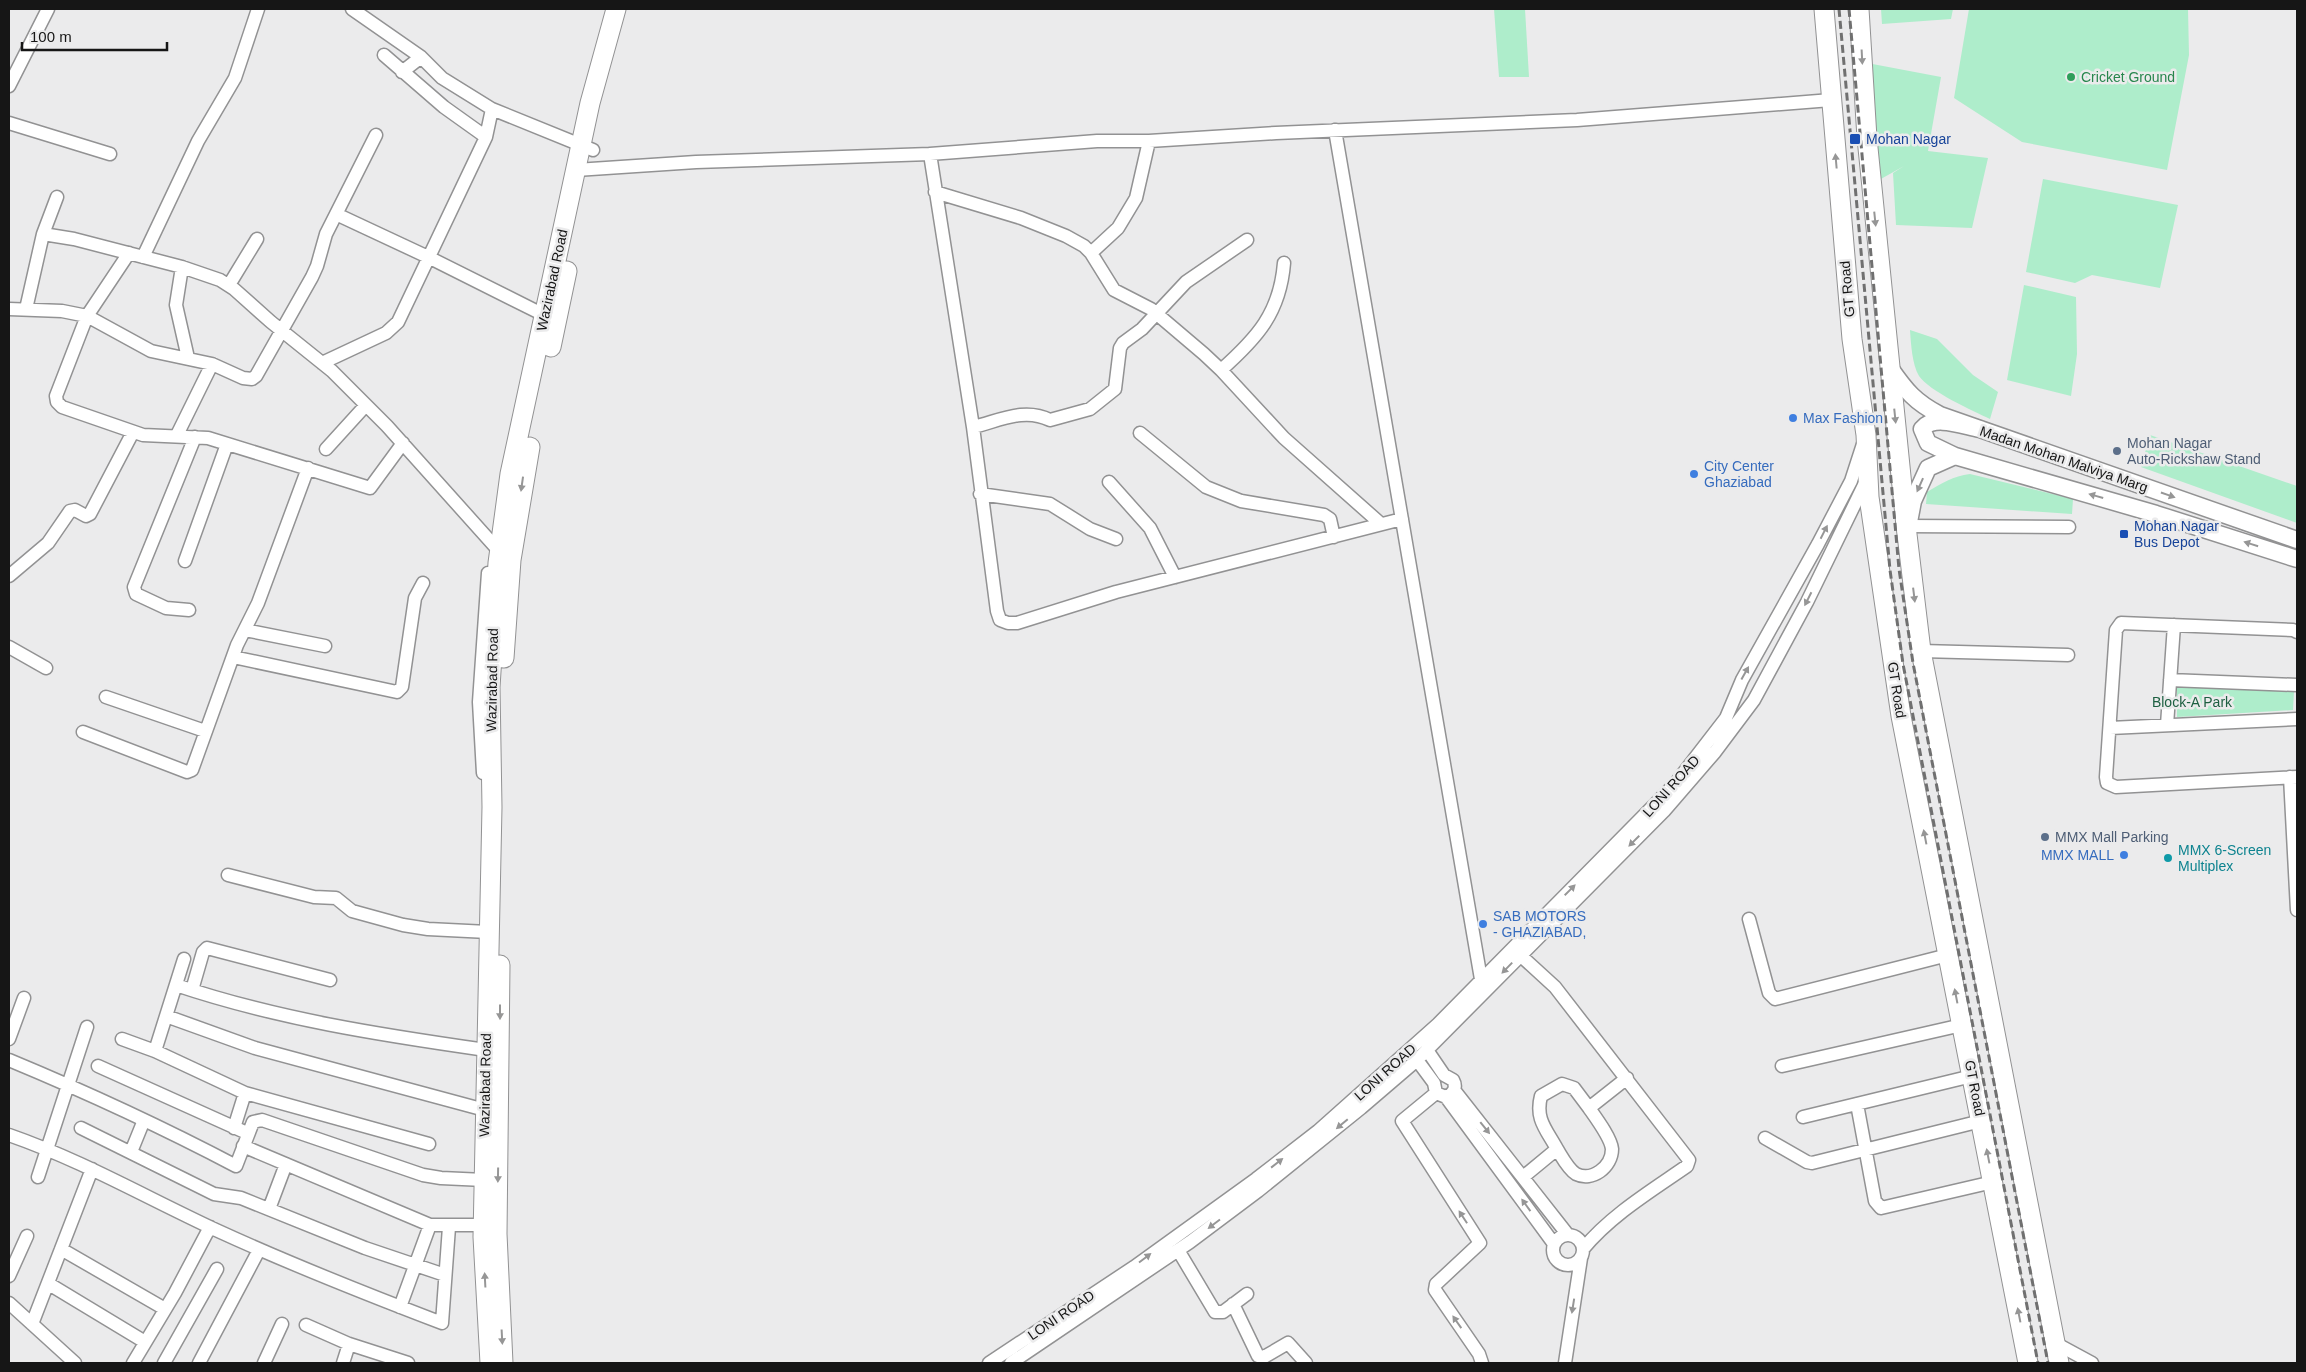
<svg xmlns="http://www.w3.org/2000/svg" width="2306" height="1372" font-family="Arial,sans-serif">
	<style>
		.green { fill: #aeedcb }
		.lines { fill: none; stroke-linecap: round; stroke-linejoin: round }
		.minor-casing { stroke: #929293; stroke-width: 15 }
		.major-casing { stroke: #929293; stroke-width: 19 }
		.highway-casing { stroke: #929293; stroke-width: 21 }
		.minor { stroke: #fff; stroke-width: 12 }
		.major { stroke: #fff; stroke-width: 16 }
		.highway { stroke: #fff; stroke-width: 19 }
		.rail { stroke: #707070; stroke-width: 3; stroke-dasharray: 8 4; stroke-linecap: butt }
		.oneway { fill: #969696 }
		.leisure-dot { fill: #2e9e5b; stroke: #ebebec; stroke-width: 2 }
		.transit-dot { fill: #1a4fb4; stroke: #ebebec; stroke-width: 2 }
		.shop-dot { fill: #3f7fe0; stroke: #ebebec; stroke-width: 2 }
		.service-dot { fill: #5c6f8a; stroke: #ebebec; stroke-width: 2 }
		.culture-dot { fill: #0f9aa8; stroke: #ebebec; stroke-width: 2 }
		.labels { text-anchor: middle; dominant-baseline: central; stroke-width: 5; stroke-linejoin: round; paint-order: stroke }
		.leisure-label { font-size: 14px; fill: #27864d; stroke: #ebebec; text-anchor: start }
		.transit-label { font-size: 14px; fill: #164399; stroke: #ebebec; text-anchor: start }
		.street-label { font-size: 14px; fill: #161616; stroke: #ebebec }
		.shop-label { font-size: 14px; fill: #366cbe; stroke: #ebebec; text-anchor: start }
		.service-label { font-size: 14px; fill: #4e5e75; stroke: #ebebec; text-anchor: start }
		.park-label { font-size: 14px; fill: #1d5f41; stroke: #ebebec }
		.culture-label { font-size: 14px; fill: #0d838f; stroke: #ebebec; text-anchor: start }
	</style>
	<rect width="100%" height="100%" fill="#ebebec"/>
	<!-- green -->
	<path class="green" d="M 1494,9 L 1525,9 L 1529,77 L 1499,77 Z
		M 1881,9 L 1953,9 L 1951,19 L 1882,24 Z
		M 1969,9 L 2188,9 L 2189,55 L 2167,170 L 2022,142 L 1954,98 Z
		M 1862,62 L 1941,77 L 1928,151 L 1988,158 L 1972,228 L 1896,225 L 1893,173 L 1904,166 L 1872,184 Z
		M 2043,179 L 2178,205 L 2160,288 L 2092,275 L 2075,283 L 2026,272 Z
		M 2024,285 L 2076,297 L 2077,354 L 2071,396 L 2007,380 Z
		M 1910,330 L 1937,339 L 1973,375 L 1998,392 L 1990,419 C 1973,411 1929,391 1919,376 C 1912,364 1911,344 1910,330 Z
		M 2150,435 L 2297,486 L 2297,523 L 2141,467 Z
		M 1970,474 L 2073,499 L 2072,514 L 1926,504 L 1927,492 C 1942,483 1953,476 1970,474 Z
		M 2177,687 L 2294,691 L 2293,710 L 2177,717 Z"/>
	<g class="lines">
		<defs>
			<path id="minor" d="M 352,9 L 421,57 L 442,78 L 492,109
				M 384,55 L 444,107 L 486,137
				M 402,72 L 421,57
				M 9,86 L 48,9
				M 9,123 L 110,154
				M 1335,130 L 1482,985
				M 930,154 L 973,427 L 997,611 L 1000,620 L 1008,623 L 1017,623 L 1116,592 L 1402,519
				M 576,170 L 696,162 L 930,154 L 1097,141 L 1149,141 L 1276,133 L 1577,120 L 1831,100
				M 935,192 L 1021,218 L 1066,236 L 1084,246 L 1091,253 L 1114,290 L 1151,309 L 1204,354 L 1221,370 L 1284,438 L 1381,524
				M 336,214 L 428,257 L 544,315
				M 43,234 L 74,239 L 182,267 L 220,280 L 234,289 L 271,322 L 332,371 L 387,426 L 499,551
				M 129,253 L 87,316 L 56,396 L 57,402 L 62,407 L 143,435 L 208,438 L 370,488 L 403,443
				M 1091,253 L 1118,228 L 1136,198 L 1149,141
				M 143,257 L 198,141 L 235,78 L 258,9
				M 182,267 L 176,305 L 188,358
				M 229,285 L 257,239
				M 9,309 L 62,311 L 87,316 L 151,351 L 212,364 L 243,378 L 252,379 L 256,376 L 312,277 L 317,266 L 326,234 L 376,135
				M 26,309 L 43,234 L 57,197
				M 322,363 L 386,333 L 398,322 L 486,137 L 492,109 L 593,150
				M 1221,370 C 1257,338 1280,313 1284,263
				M 973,427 C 999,421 1024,407 1050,420 L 1090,409 L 1115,389 L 1120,348 L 1123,343 L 1142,329 L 1186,282 L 1247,240
				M 1140,433 L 1206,487 L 1241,501 L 1324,515 L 1330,519 L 1334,537
				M 177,435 L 212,364
				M 326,449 L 366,405
				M 1109,482 L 1150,528 L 1175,577
				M 980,494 L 1050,504 L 1090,529 L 1116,539
				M 1906,526 L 2069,527
				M 185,561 L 227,444
				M 9,576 L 48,543 L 70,511 L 75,510 L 86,516 L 90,514 L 133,432
				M 189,610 L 166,608 L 136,594 L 134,587 L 195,437
				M 245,630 L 325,646
				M 2297,632 L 2293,630 L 2121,623 L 2116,630 L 2106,777 L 2107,783 L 2116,787 L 2297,777
				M 9,647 L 46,668
				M 1921,651 L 2068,655
				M 233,657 L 397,692 L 402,687 L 415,598 L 423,583
				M 2170,680 L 2297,685
				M 106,697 L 205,731
				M 2167,725 L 2174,625
				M 2110,728 L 2297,719
				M 83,732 L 187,772 L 192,770 L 237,645 L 258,603 L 308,468
				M 483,773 L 479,702 L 488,573
				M 2290,777 L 2297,910
				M 228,875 L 314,897 L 336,898 L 352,911 L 403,925 L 428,929 L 488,932
				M 1749,919 L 1769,993 L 1775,999 L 1948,955
				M 1520,955 L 1555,987 L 1689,1160 L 1687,1166 C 1651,1191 1611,1215 1583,1249
				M 176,985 C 277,1019 381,1035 486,1050
				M 192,990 L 203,952 L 207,948 L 330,980
				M 166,1016 L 255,1048 L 485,1110
				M 9,1039 L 24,998
				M 122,1039 L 155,1051 L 245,1093 L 429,1144
				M 155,1051 L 184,959
				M 9,1060 C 86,1092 162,1127 236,1166 L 253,1122 L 262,1120 L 423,1175 L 441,1178 L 484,1180
				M 1417,1060 L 1434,1083 L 1436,1093 L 1446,1097 C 1454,1094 1457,1087 1453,1080 L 1444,1075 L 1427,1050
				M 98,1066 L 247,1133
				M 1782,1066 L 1962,1025
				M 1454,1090 L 1568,1235
				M 1436,1093 L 1402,1121 L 1480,1243 L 1436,1284 L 1435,1290 L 1479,1354 L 1482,1363
				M 1446,1097 L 1554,1244
				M 1857,1104 L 1875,1201 L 1881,1208 L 1993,1182
				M 1803,1117 L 1972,1076
				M 81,1128 L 214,1194 L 241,1198 L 365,1248 L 445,1275
				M 234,1128 L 245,1093
				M 9,1135 C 81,1160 147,1198 216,1230 C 290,1264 366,1294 442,1323 L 449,1227
				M 1765,1138 L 1807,1162 L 1812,1163 L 1981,1121
				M 243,1146 L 430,1225 L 489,1225
				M 1557,1149 C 1562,1157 1568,1169 1576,1174 C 1592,1182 1612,1167 1612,1149 C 1611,1138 1596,1118 1589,1108
				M 131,1152 L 144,1120
				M 38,1177 L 87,1027
				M 1523,1177 L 1557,1149 C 1546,1129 1535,1119 1541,1096 L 1562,1084 L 1574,1088 L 1589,1108 L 1627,1078
				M 269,1209 L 286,1164
				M1553 1250a15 15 0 1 1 30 0a15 15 0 1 1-30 0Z
				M 61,1249 L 165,1309
				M 1178,1250 L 1215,1312 L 1223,1312 L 1247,1294
				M 9,1276 L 27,1236
				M 49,1284 L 145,1342
				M 9,1303 L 75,1363
				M 1233,1304 L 1258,1356 L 1264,1357 L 1288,1343 L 1306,1363
				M 400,1307 L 430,1225
				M 32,1324 L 92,1169
				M 306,1325 L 349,1344 L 408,1363
				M 2055,1343 L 2092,1363
				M 133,1363 L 175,1293 L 210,1227
				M 164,1363 L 217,1269
				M 199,1363 L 259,1250
				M 264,1363 L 282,1324
				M 343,1363 L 349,1344
				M 989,1363 L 1134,1267 L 1256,1179 L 1318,1131 L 1438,1024 L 1675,784 L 1726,718 L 1742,680 L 1818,544 L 1851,481 L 1863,444
				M 1011,1363 L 1190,1242 L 1258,1191 L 1361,1108 L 1417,1060 L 1664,811 L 1715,752 L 1754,700 L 1807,602 L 1867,479
				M 1565,1363 L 1581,1258"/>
			<path id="major" d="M 1890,368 C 1906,391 1915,402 1940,415 L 2297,540
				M 1980,429 C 1963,426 1934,414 1922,429 L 1928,443 L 1955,456 L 2156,514 L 2297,559
				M 1909,522 L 1913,501 L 1928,468 L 1955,456"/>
			<path id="highway" d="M 1824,9 L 1852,339 L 1866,435 L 1869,497 L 1901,716 L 2028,1363
				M 1859,9 L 1867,138 L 1906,526 L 1921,651 L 2059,1363
				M 551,347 L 567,271
				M 504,658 L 511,560 L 530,447
				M 500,965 L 497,1234 L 503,1363
				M 490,1363 L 483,1237 L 492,807 L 490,687 L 498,563 L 510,474 L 590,103 L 616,9"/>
		</defs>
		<!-- minor casing -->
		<use href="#minor" class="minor-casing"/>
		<!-- major casing -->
		<use href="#major" class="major-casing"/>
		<!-- highway casing -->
		<use href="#highway" class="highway-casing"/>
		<!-- minor -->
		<use href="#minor" class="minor"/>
		<!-- major -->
		<use href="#major" class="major"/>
		<!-- highway -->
		<use href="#highway" class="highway"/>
		<!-- rail -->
		<path class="rail" d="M 1839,9 L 1890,570 L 1903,664 L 2038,1363
			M 1849,9 L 1899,569 L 1913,663 L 2048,1363"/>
	</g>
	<!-- one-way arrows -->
	<defs><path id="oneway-solid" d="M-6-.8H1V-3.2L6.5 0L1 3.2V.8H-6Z" transform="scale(1.25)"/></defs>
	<g class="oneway">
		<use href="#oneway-solid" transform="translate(1862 57) rotate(87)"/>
		<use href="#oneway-solid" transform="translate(1836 161) rotate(-95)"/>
		<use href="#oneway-solid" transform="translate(1875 219) rotate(84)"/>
		<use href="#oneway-solid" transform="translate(1895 416) rotate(84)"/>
		<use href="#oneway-solid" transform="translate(522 484) rotate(98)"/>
		<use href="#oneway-solid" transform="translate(1920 485) rotate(114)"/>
		<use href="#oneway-solid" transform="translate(2168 495) rotate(19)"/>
		<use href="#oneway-solid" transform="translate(2096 496) rotate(-164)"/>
		<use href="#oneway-solid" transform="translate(1824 532) rotate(-63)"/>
		<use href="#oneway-solid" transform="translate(2251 544) rotate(-162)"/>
		<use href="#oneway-solid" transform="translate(1914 595) rotate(83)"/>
		<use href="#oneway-solid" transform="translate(1808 599) rotate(117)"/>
		<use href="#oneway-solid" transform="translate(1745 673) rotate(-61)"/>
		<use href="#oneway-solid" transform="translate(1925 837) rotate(-101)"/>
		<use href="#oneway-solid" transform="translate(1634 841) rotate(135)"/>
		<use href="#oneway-solid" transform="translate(1570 890) rotate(-45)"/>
		<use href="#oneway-solid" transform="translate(1507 968) rotate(134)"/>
		<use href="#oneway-solid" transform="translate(1956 996) rotate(-101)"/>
		<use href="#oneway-solid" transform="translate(500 1012) rotate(90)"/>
		<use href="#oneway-solid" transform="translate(1342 1124) rotate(140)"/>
		<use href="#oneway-solid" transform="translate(1485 1128) rotate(51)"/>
		<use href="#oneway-solid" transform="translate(1988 1156) rotate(-101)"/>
		<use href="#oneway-solid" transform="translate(1277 1163) rotate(-38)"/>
		<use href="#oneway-solid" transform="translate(498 1175) rotate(91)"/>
		<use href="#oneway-solid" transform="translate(1526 1205) rotate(-126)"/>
		<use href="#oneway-solid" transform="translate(1463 1217) rotate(-123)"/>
		<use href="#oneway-solid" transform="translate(1214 1224) rotate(143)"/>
		<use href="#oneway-solid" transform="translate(1145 1258) rotate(-37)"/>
		<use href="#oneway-solid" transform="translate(485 1280) rotate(-93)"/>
		<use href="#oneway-solid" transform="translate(1573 1306) rotate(99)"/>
		<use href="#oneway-solid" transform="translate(2019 1315) rotate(-101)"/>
		<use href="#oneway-solid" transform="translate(1457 1322) rotate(-125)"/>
		<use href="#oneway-solid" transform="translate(502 1337) rotate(87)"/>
	</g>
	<!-- markers -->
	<circle class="leisure-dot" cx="2071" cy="77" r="5"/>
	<g class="transit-dot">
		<rect x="1849" y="133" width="12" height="12" rx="2.5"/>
		<rect x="2119" y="529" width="10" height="10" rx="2.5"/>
	</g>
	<g class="shop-dot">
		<circle cx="1793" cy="418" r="5"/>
		<circle cx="1694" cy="474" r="5"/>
		<circle cx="2124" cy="855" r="5"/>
		<circle cx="1483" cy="924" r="5"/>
	</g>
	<g class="service-dot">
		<circle cx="2117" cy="451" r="5"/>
		<circle cx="2045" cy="837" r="5"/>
	</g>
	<circle class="culture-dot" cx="2168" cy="858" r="5"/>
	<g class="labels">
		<!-- leisure labels -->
		<g class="leisure-label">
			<text x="2081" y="77">Cricket Ground</text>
		</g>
		<!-- transit labels -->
		<g class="transit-label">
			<text x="1866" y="139">Mohan Nagar</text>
			<text x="2134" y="526">Mohan Nagar<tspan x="2134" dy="16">Bus Depot</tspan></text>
		</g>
		<!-- street labels -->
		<g class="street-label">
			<text transform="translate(552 280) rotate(-78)">Wazirabad Road</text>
			<text transform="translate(1847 289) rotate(-95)">GT Road</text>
			<text transform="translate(2064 459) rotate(19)">Madan Mohan Malviya Marg</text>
			<text transform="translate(492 680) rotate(-89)">Wazirabad Road</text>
			<text transform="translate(1897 690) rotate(81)">GT Road</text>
			<text transform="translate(1671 786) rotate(-48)">LONI ROAD</text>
			<text transform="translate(1385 1072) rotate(-42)">LONI ROAD</text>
			<text transform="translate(485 1085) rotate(-89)">Wazirabad Road</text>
			<text transform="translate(1975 1088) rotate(79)">GT Road</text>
			<text transform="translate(1061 1315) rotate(-34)">LONI ROAD</text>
		</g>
		<!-- shop labels -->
		<g class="shop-label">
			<text x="1803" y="418">Max Fashion</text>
			<text x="1704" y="466">City Center<tspan x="1704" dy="16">Ghaziabad</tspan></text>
			<text x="2114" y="855" text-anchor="end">MMX MALL</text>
			<text x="1493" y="916">SAB MOTORS<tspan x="1493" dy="16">- GHAZIABAD,</tspan></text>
		</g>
		<!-- service labels -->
		<g class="service-label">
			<text x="2127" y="443">Mohan Nagar<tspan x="2127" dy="16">Auto-Rickshaw Stand</tspan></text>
			<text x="2055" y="837">MMX Mall Parking</text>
		</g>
		<!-- park labels -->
		<g class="park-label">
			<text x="2192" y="702">Block-A Park</text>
		</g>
		<!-- culture labels -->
		<g class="culture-label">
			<text x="2178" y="850">MMX 6-Screen<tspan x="2178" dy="16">Multiplex</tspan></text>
		</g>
	</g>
	<!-- border -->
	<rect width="2306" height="1372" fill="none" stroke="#161616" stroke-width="20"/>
	<!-- scale -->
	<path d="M22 42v8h145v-8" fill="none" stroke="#161616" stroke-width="2.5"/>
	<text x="30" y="42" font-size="15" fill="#161616" stroke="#ebebec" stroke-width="4" paint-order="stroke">100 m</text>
</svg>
